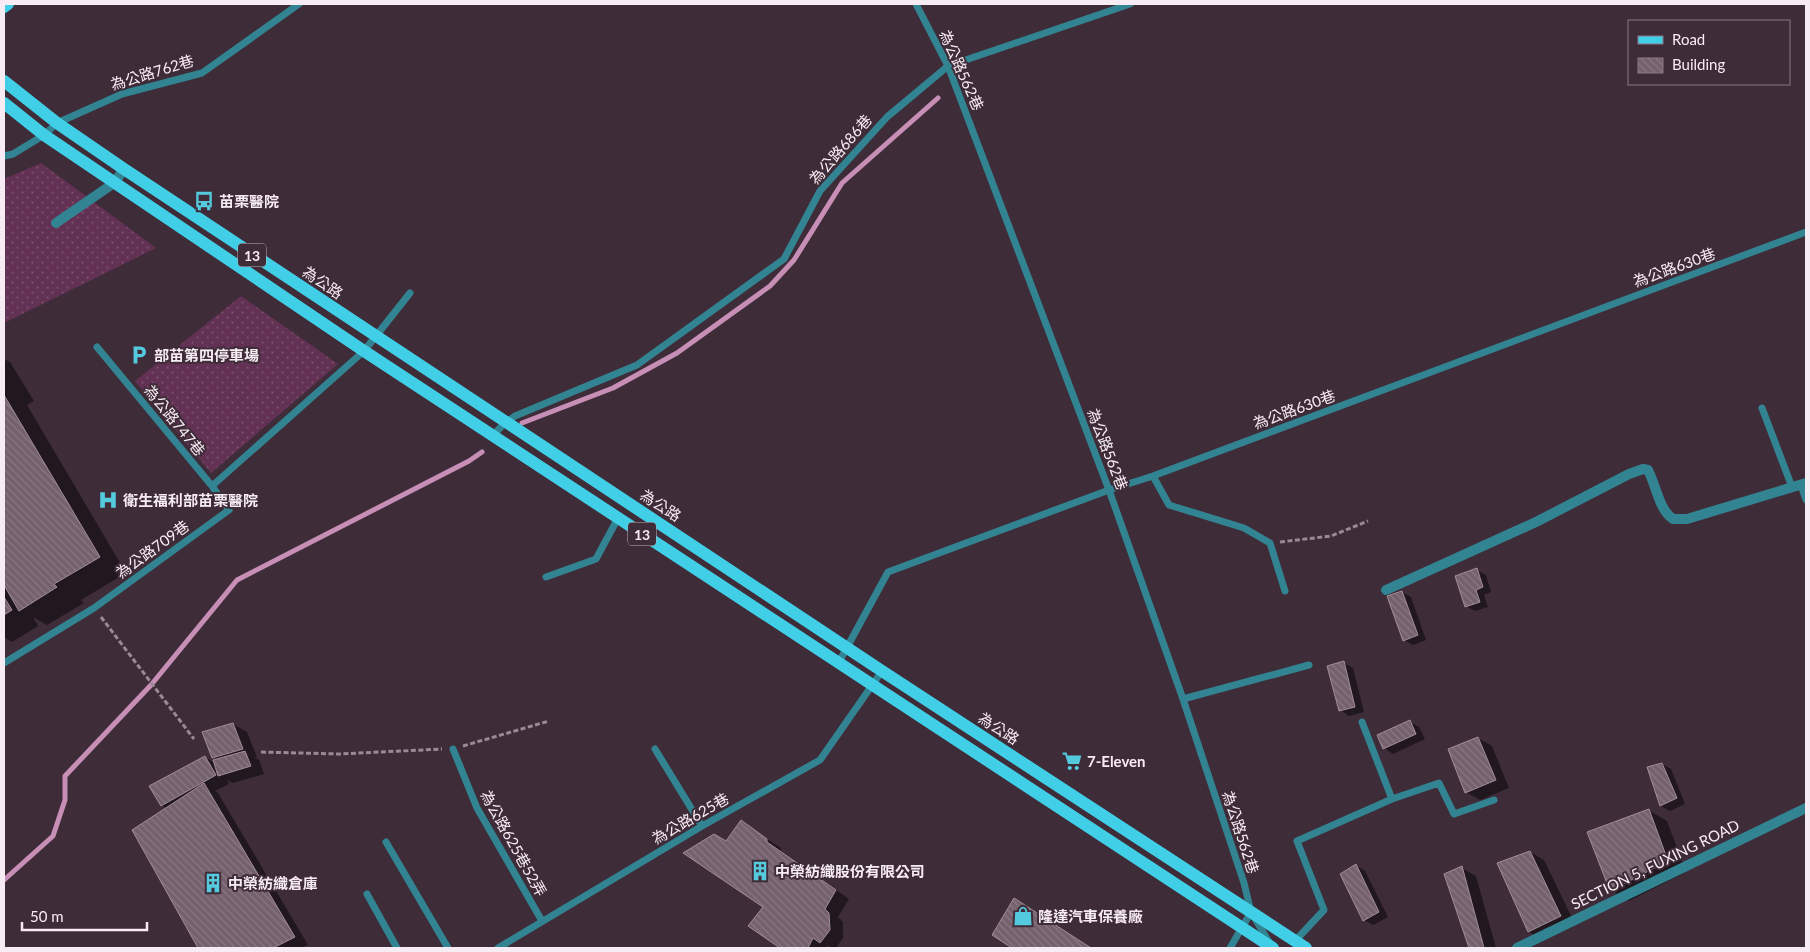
<svg xmlns="http://www.w3.org/2000/svg" width="1810" height="952" font-family="Lato,'Noto Sans TC',sans-serif">
	<style>
		.grass { fill: url(#grass-dots) }
		.shadow { fill: #0007 }
		.lines { fill: none; stroke-linecap: round; stroke-linejoin: round }
		.stream { stroke: #c78eb6; stroke-width: 5 }
		.building { fill: url(#building-back-hatch); stroke: #a38c9b }
		.path { stroke: #998a94; stroke-width: 3; stroke-dasharray: 5 2.5; stroke-linecap: butt }
		.service { stroke: #328492; stroke-width: 7 }
		.minor { stroke: #328492; stroke-width: 10 }
		.tertiary { stroke: #328492; stroke-width: 10 }
		.primary { stroke: #40cfe6; stroke-width: 12 }
		.labels { text-anchor: middle; dominant-baseline: central; stroke-width: 4; stroke-linejoin: round; paint-order: stroke }
		.shield { fill: #3f2c39; stroke: #c0b2bc; stroke-width: 1 }
		.shield-label { font-size: 14px; font-weight: bold; fill: #f8ecf4 }
		.street-label { font-size: 15px; fill: #f8ecf4; stroke: #3f2c39 }
		.poi-label { font-size: 15px; font-weight: bold; fill: #f8ecf4; stroke: #3f2c39; text-anchor: start }
	</style>
	<defs>
		<pattern id="grass-dots" width="8" height="8" patternUnits="userSpaceOnUse" patternTransform="scale(1.25)"><rect width="8" height="8" fill="#623154"/><path d="M2 2h.1M6 6h.1" fill="none" stroke="#794f6d" stroke-width="1.8" stroke-linecap="round"/></pattern>
		<pattern id="building-back-hatch" width="6" height="6" patternUnits="userSpaceOnUse" patternTransform="scale(1.25)"><rect width="6" height="6" fill="#75606e"/><path d="M-1 5l2 2M0 0l6 6M5-1l2 2" fill="none" stroke="#897783"/></pattern>
	</defs>
	<rect width="100%" height="100%" fill="#3f2c39"/>
	<!-- grass -->
	<path class="grass" d="M 41,163 L 156,248 L 4,323 L 4,179 Z
		M 241,296 L 338,364 L 211,473 L 135,381 Z"/>
	<!-- shadow -->
	<path class="shadow" d="M 4,359 L 10,362 L 34,401 L 27,405 L 126,573 L 81,600 L 84,603 L 47,625 L 33,617 L 38,626 L 12,642 L 4,637 Z
		M 1477,570 L 1486,575 L 1491,592 L 1484,595 L 1488,607 L 1475,611 L 1466,606 Z
		M 1402,592 L 1411,597 L 1426,640 L 1413,645 L 1404,640 Z
		M 1344,663 L 1353,668 L 1364,712 L 1349,716 L 1340,710 Z
		M 1410,722 L 1419,727 L 1425,739 L 1393,754 L 1384,748 Z
		M 233,724 L 247,732 L 257,757 L 254,757 L 259,760 L 264,774 L 233,783 L 227,780 L 229,784 L 215,791 L 218,793 L 308,945 L 301,948 L 199,948 L 134,831 L 168,809 L 161,805 L 205,757 L 213,762 L 218,760 L 213,757 Z
		M 1478,738 L 1492,746 L 1509,788 L 1480,800 L 1466,792 Z
		M 1662,764 L 1671,769 L 1685,804 L 1670,811 L 1661,806 Z
		M 1648,810 L 1667,821 L 1686,872 L 1629,901 L 1611,890 Z
		M 741,822 L 781,848 L 781,851 L 849,899 L 838,917 L 843,922 L 843,938 L 836,948 L 827,946 L 826,948 L 782,948 L 750,926 L 765,907 L 726,842 Z
		M 1530,852 L 1544,860 L 1575,924 L 1543,940 L 1529,932 Z
		M 1356,865 L 1365,871 L 1388,917 L 1373,925 L 1364,920 Z
		M 1462,868 L 1476,876 L 1496,948 L 1470,948 L 1446,875 Z
		M 1015,899 L 1033,910 L 1091,948 L 1014,948 L 994,934 Z"/>
	<g class="lines">
		<!-- stream -->
		<path class="stream" d="M 522,423 L 613,388 L 677,353 L 770,286 L 794,260 L 842,183 L 938,98
			M 4,880 L 53,836 L 65,800 L 65,776 L 151,685 L 237,580 L 469,461 L 482,452"/>
	</g>
	<!-- building -->
	<path class="building" d="M 4,395 L 100,557 L 54,584 L 57,587 L 19,611 L 4,585 Z
		M 1477,568 L 1483,587 L 1476,590 L 1480,602 L 1465,607 L 1455,576 Z
		M 1402,591 L 1418,635 L 1403,641 L 1387,596 Z
		M 4,597 L 12,610 L 4,615 Z
		M 1344,661 L 1355,707 L 1339,711 L 1327,666 Z
		M 1410,720 L 1416,734 L 1383,749 L 1377,735 Z
		M 233,723 L 243,749 L 212,758 L 202,732 Z
		M 1478,737 L 1496,780 L 1465,793 L 1448,749 Z
		M 245,751 L 251,766 L 218,776 L 213,760 Z
		M 205,756 L 216,775 L 161,806 L 149,786 Z
		M 1662,763 L 1677,798 L 1660,806 L 1647,767 Z
		M 204,783 L 295,937 L 273,948 L 198,948 L 132,830 Z
		M 1649,809 L 1668,861 L 1610,891 L 1587,832 Z
		M 741,820 L 767,839 L 767,842 L 836,890 L 825,909 L 829,913 L 830,930 L 820,943 L 813,938 L 808,948 L 780,948 L 748,926 L 763,907 L 683,853 L 714,834 L 726,841 Z
		M 1530,851 L 1561,916 L 1528,932 L 1497,863 Z
		M 1356,864 L 1379,912 L 1363,921 L 1340,874 Z
		M 1462,866 L 1484,948 L 1469,948 L 1444,874 Z
		M 1014,898 L 1091,948 L 1012,948 L 992,935 Z"/>
	<g class="lines">
		<!-- path -->
		<path class="path" d="M 1280,542 L 1331,536 L 1368,521
			M 101,617 L 194,739
			M 463,746 L 549,721
			M 261,752 L 339,754 L 442,749"/>
		<!-- service -->
		<path class="service" d="M 916,4 L 948,66 L 1109,490 L 1183,699 L 1244,883 L 1251,912 L 1269,942
			M 4,156 L 13,154 L 44,135 L 57,123 L 122,94 L 202,73 L 299,4
			M 97,347 L 212,486
			M 1762,408 L 1792,487
			M 492,436 L 505,423 L 515,416 L 637,365 L 784,259 L 820,191 L 887,117 L 948,66 L 1130,4
			M 1153,476 L 1169,505 L 1244,528 L 1270,543 L 1285,591
			M 1801,485 L 1806,500
			M 546,577 L 596,559 L 618,518
			M 839,662 L 888,572 L 1109,490 L 1153,476 L 1806,232
			M 4,663 L 94,608 L 229,510 L 212,486 L 364,351 L 410,293
			M 1183,699 L 1309,665
			M 1362,722 L 1392,799
			M 453,749 L 477,808 L 542,921
			M 655,749 L 702,826
			M 386,842 L 448,948
			M 367,894 L 397,948
			M 1295,941 L 1324,910 L 1297,841 L 1392,799 L 1439,783 L 1454,814 L 1494,800
			M 498,948 L 702,826 L 820,760 L 882,671
			M 1230,948 L 1251,912"/>
		<!-- minor -->
		<path class="minor" d="M 56,223 L 114,183 L 124,169
			M 1386,590 L 1536,522 L 1629,474 L 1643,469 L 1648,470 C 1656,485 1659,510 1673,519 L 1687,519 L 1806,483"/>
		<!-- tertiary -->
		<path class="tertiary" d="M 1517,948 L 1806,808"/>
		<!-- primary -->
		<path class="primary" d="M 4,7 L 8,4
			M 4,81 L 57,123 L 124,169 L 882,671 L 1306,948
			M 4,103 L 44,135 L 364,351 L 1273,948"/>
	</g>
	<!-- icons -->
	<defs>
		<symbol id="bus-bare" viewBox="-9 -9 18 18"><path d="M-5-6H5V4H4V6H2V4H-2V6H-4V4H-5ZM-3.5-4V0h7V-4ZM-3.5 1.2v1.5H-2V1.2ZM2 1.2v1.5H3.5V1.2Z" fill="#54cade" stroke="#3f2c39" stroke-width="2.5" paint-order="stroke"/></symbol>
		<symbol id="parking-bare" viewBox="-9 -9 18 18"><path d="M-3.5-5.5H1a3.5 3.5 0 0 1 0 7H-1V5.5H-3.5ZM-1-3.4V-.6H.8a1.4 1.4 0 0 0 0-2.8Z" fill="#54cade" stroke="#3f2c39" stroke-width="2.5" paint-order="stroke"/></symbol>
		<symbol id="hospital-bare" viewBox="-9 -9 18 18"><path d="M-5-5h3v3.5h4V-5h3V5h-3V1.5h-4V5h-3Z" fill="#54cade" stroke="#3f2c39" stroke-width="2.5" paint-order="stroke"/></symbol>
		<symbol id="supermarket-bare" viewBox="-9 -9 18 18"><path d="M-6-5.5h2.5l.6 2H6L4.5 2H-2.5L-4.4-4H-6ZM-1.5 3.2a1.3 1.3 0 1 0 .1 0ZM3 3.2a1.3 1.3 0 1 0 .1 0Z" fill="#54cade" stroke="#3f2c39" stroke-width="2.5" paint-order="stroke"/></symbol>
		<symbol id="building-bare" viewBox="-9 -9 18 18"><path d="M-4-6H4V6H1V3H-1V6H-4ZM-2.5-4.3h1.7v1.8h-1.7ZM.8-4.3h1.7v1.8H.8ZM-2.5-1h1.7V.8h-1.7ZM.8-1h1.7V.8H.8Z" fill="#54cade" stroke="#3f2c39" stroke-width="2.5" paint-order="stroke"/></symbol>
		<symbol id="shop-bare" viewBox="-9 -9 18 18"><path d="M-5-2.5h2.3a2.7 3.5 0 0 1 5.4 0H5L5.5 6h-11ZM-1.5-2.5h3a1.5 2.3 0 0 0-3 0Z" fill="#54cade" stroke="#3f2c39" stroke-width="2.5" paint-order="stroke"/></symbol>
	</defs>
	<g fill-rule="evenodd">
		<use href="#bus-bare" x="190" y="187" width="28" height="28"/>
		<use href="#parking-bare" x="125" y="341" width="28" height="28"/>
		<use href="#hospital-bare" x="94" y="486" width="28" height="28"/>
		<use href="#supermarket-bare" x="1058" y="747" width="28" height="28"/>
		<use href="#building-bare" x="746" y="857" width="28" height="28"/>
		<use href="#building-bare" x="199" y="869" width="28" height="28"/>
		<use href="#shop-bare" x="1009" y="902" width="28" height="28"/>
	</g>
	<g class="labels">
		<!-- shield labels -->
		<g class="shield">
			<rect x="238" y="243.5" width="28" height="23" rx="4"/>
			<rect x="628" y="522.5" width="28" height="23" rx="4"/>
		</g>
		<g class="shield-label">
			<text x="252" y="255">13</text>
			<text x="642" y="534">13</text>
		</g>
		<!-- street labels -->
		<g class="street-label">
			<text transform="translate(962 70) rotate(66)">為公路562巷</text>
			<text transform="translate(152 72) rotate(-17)">為公路762巷</text>
			<text transform="translate(840 149) rotate(-49)">為公路686巷</text>
			<text transform="translate(1674 267) rotate(-20)">為公路630巷</text>
			<text transform="translate(323 282) rotate(34)">為公路</text>
			<text transform="translate(1294 409) rotate(-20)">為公路630巷</text>
			<text transform="translate(175 420) rotate(51)">為公路747巷</text>
			<text transform="translate(1108 449) rotate(69)">為公路562巷</text>
			<text transform="translate(661 505) rotate(33)">為公路</text>
			<text transform="translate(152 549) rotate(-36)">為公路709巷</text>
			<text transform="translate(999 728) rotate(33)">為公路</text>
			<text transform="translate(690 818) rotate(-30)">為公路625巷</text>
			<text transform="translate(1241 832) rotate(72)">為公路562巷</text>
			<text transform="translate(514 843) rotate(61)">為公路625巷52弄</text>
			<text transform="translate(1655 864) rotate(-26)">SECTION 5, FUXING ROAD</text>
		</g>
		<!-- poi labels -->
		<g class="poi-label">
			<text x="219" y="201">苗栗醫院</text>
			<text x="154" y="355">部苗第四停車場</text>
			<text x="123" y="500">衛生福利部苗栗醫院</text>
			<text x="1087" y="761">7-Eleven</text>
			<text x="775" y="871">中榮紡織股份有限公司</text>
			<text x="228" y="883">中榮紡織倉庫</text>
			<text x="1038" y="916">隆達汽車保養廠</text>
		</g>
	</g>
	<!-- border -->
	<rect width="1810" height="952" fill="none" stroke="#f8ecf4" stroke-width="10"/>
	<!-- legend -->
	<rect x="1628" y="20" width="162" height="65" fill="#3f2c39" stroke="#897984"/>
	<rect x="1638" y="36" width="25" height="8" fill="#40cfe6" stroke="#897984"/>
	<text x="1672" y="45" font-size="15" fill="#f8ecf4">Road</text>
	<rect x="1638" y="58" width="25" height="15" fill="url(#building-back-hatch)" stroke="#897984"/>
	<text x="1672" y="70" font-size="15" fill="#f8ecf4">Building</text>
	<!-- scale -->
	<path d="M22 922v8h125v-8" fill="none" stroke="#f8ecf4" stroke-width="2.5"/>
	<text x="30" y="922" font-size="15" fill="#f8ecf4" stroke="#3f2c39" stroke-width="4" paint-order="stroke">50 m</text>
</svg>
